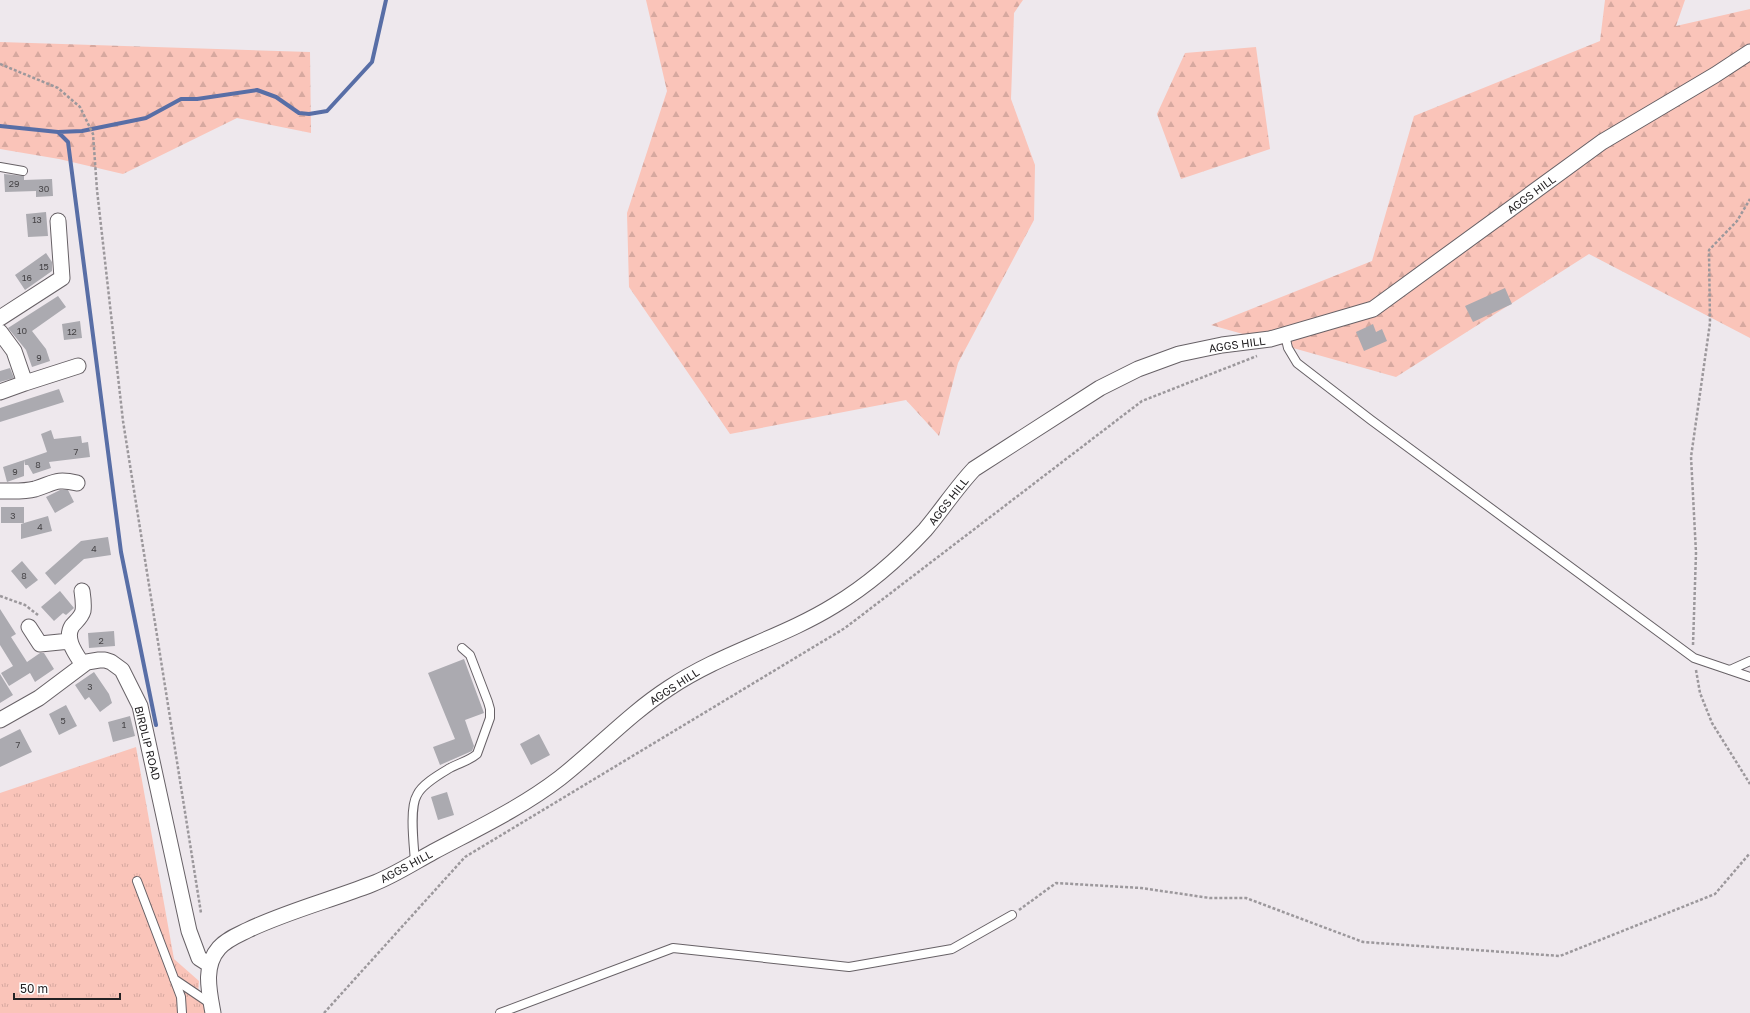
<svg xmlns="http://www.w3.org/2000/svg" width="1750" height="1013" font-family="'Golos Text',sans-serif">
	<style>
		.grass { fill: url(#grass-tufts) }
		.forest { fill: url(#forest-firs) }
		.lines { fill: none; stroke-linecap: round; stroke-linejoin: round }
		.stream { stroke: #586ea6; stroke-width: 4 }
		.building { fill: #abaab0 }
		.lane-casing { stroke: #676166; stroke-width: 10 }
		.street-casing { stroke: #676166; stroke-width: 17 }
		.path { stroke: #9c989c; stroke-width: 2.5; stroke-dasharray: 3 2; stroke-linecap: butt }
		.lane { stroke: #fff; stroke-width: 8 }
		.street { stroke: #fff; stroke-width: 15 }
		.labels { text-anchor: middle; dominant-baseline: central; stroke-width: 3; stroke-linejoin: round; paint-order: stroke }
		.number-label { font-size: 9px; fill: #464447 }
		.street-label { font-size: 11px; fill: #242224; stroke: #fff }
	</style>
	<defs>
		<pattern id="grass-tufts" width="24" height="20" patternUnits="userSpaceOnUse"><rect width="24" height="20" fill="#fac4b9"/><path d="M3 7l-1-3M5 7V3M7 7l1-3M15 17l-1-3M17 17v-4M19 17l1-3" fill="none" stroke="#d6a89f"/></pattern>
		<pattern id="forest-firs" width="22" height="20" patternUnits="userSpaceOnUse"><rect width="22" height="20" fill="#fac4b9"/><path d="M5 1l3.5 6h-7zM16 11l3.5 6h-7z" fill="#d6a89f"/></pattern>
	</defs>
	<rect width="100%" height="100%" fill="#eee8ed"/>
	<!-- grass -->
	<path class="grass" d="M 136,747 L 174,959 L 199,981 L 198,994 L 193,996 L 205,1005 L 205,1013 L 0,1013 L 0,793 Z"/>
	<!-- forest -->
	<path class="forest" d="M 646,0 L 1023,0 L 1014,13 L 1011,99 L 1035,165 L 1034,220 L 958,363 L 939,436 L 906,400 L 730,434 L 629,287 L 627,213 L 667,91 Z
		M 1605,0 L 1685,0 L 1676,26 L 1750,9 L 1750,338 L 1589,254 L 1396,377 L 1211,325 L 1372,261 L 1414,116 L 1600,41 Z
		M 0,42 L 310,52 L 311,133 L 237,118 L 123,174 L 59,159 L 0,149 Z
		M 1256,47 L 1270,149 L 1181,179 L 1157,114 L 1185,53 Z"/>
	<g class="lines">
		<!-- stream -->
		<path class="stream" d="M 0,126 L 58,132 L 82,131 L 146,118 L 181,99 L 197,99 L 257,90 L 276,97 L 299,113 L 309,114 L 327,111 L 372,62 L 386,0
			M 58,132 L 68,142 L 121,552 L 156,725"/>
	</g>
	<!-- building -->
	<path class="building" d="M 4,174 L 24,176 L 24,180 L 52,179 L 53,196 L 36,197 L 36,191 L 5,192 Z
		M 46,212 L 48,236 L 28,237 L 26,214 Z
		M 46,253 L 52,262 L 52,271 L 25,290 L 15,275 Z
		M 1505,288 L 1512,304 L 1473,322 L 1465,306 Z
		M 58,296 L 66,307 L 32,331 L 46,349 L 50,361 L 32,367 L 26,350 L 8,328 Z
		M 80,321 L 82,338 L 64,340 L 62,324 Z
		M 1373,324 L 1376,332 L 1382,329 L 1387,341 L 1364,351 L 1356,332 Z
		M 10,368 L 14,378 L 0,382 L 0,371 Z
		M 59,389 L 64,402 L 0,422 L 0,408 Z
		M 51,430 L 54,439 L 81,436 L 82,443 L 88,442 L 90,457 L 49,462 L 51,468 L 33,474 L 28,465 L 25,465 L 24,460 L 47,452 L 41,434 Z
		M 24,460 L 24,476 L 7,482 L 3,467 Z
		M 60,490 L 68,490 L 74,502 L 55,513 L 46,497 Z
		M 1,507 L 24,507 L 24,523 L 48,516 L 52,531 L 21,539 L 21,524 L 24,523 L 1,523 Z
		M 108,537 L 111,555 L 84,559 L 55,585 L 45,573 L 81,541 Z
		M 22,561 L 38,580 L 26,589 L 11,571 Z
		M 60,591 L 74,608 L 66,615 L 63,613 L 54,621 L 41,607 Z
		M 0,609 L 16,634 L 11,637 L 27,662 L 40,653 L 44,653 L 54,669 L 35,682 L 30,673 L 9,686 L 1,673 L 13,666 L 0,645 Z
		M 114,631 L 115,646 L 89,648 L 88,633 Z
		M 464,659 L 484,713 L 465,720 L 474,746 L 472,751 L 440,765 L 433,747 L 455,739 L 428,673 Z
		M 94,672 L 109,694 L 112,703 L 100,712 L 89,697 L 85,700 L 75,685 Z
		M 0,674 L 13,695 L 0,703 Z
		M 66,705 L 77,726 L 59,735 L 49,714 Z
		M 130,716 L 135,736 L 113,742 L 108,722 Z
		M 20,729 L 32,752 L 0,767 L 0,739 Z
		M 539,734 L 550,755 L 531,765 L 520,744 Z
		M 447,792 L 454,815 L 438,820 L 431,797 Z"/>
	<g class="lines">
		<defs>
			<path id="lane" d="M 0,167 L 23,171
				M 1285,335 L 1288,348 L 1297,363 L 1371,420 L 1694,658 L 1750,677
				M 1730,670 L 1750,661
				M 415,862 C 414,846 409,808 417,795 C 422,784 440,774 450,768 C 459,763 469,761 477,754 L 490,718 L 490,709 L 488,702 L 470,655 L 462,648
				M 137,881 L 181,997 L 182,1013
				M 174,979 L 211,1004
				M 500,1013 L 673,948 L 849,967 L 952,949 L 1012,915"/>
			<path id="street" d="M 0,318 L 62,278 L 58,221
				M 0,332 L 14,351 L 25,383 L 78,366
				M 0,392 L 25,383
				M 0,491 C 11,491 24,492 35,489 C 54,483 56,478 77,483
				M 82,591 C 83,598 84,604 83,611 C 81,618 76,621 72,626 C 64,639 76,654 83,665
				M 29,627 L 40,644 L 70,641
				M 0,720 L 39,698 L 87,662 L 99,660 L 105,660 L 111,662 L 122,670 L 140,706 L 189,931 L 199,958 L 210,965
				M 213,1013 C 209,991 203,966 219,948 C 227,939 238,935 248,930 C 288,911 331,900 372,884 C 393,876 413,863 433,852 C 476,829 521,808 560,778 C 597,749 629,714 669,688 C 721,653 782,638 835,605 C 868,585 898,559 925,530 C 942,510 956,488 974,469 L 1100,388 L 1138,369 L 1179,354 L 1222,345 L 1270,339 L 1373,309 L 1602,142 L 1715,75 L 1750,52"/>
		</defs>
		<!-- lane casing -->
		<use href="#lane" class="lane-casing"/>
		<!-- street casing -->
		<use href="#street" class="street-casing"/>
		<!-- path -->
		<path class="path" d="M 0,64 L 58,88 L 80,107 L 93,134 L 97,190 L 123,421 L 201,913
			M 0,596 L 25,605 L 38,615
			M 1693,645 L 1696,553 L 1691,457 L 1710,323 L 1709,250 L 1737,221 L 1750,199
			M 1696,670 L 1700,693 L 1712,723 L 1750,784
			M 1019,910 L 1056,883 L 1141,888 L 1210,898 L 1246,898 L 1363,942 L 1560,956 L 1715,894 L 1750,853
			M 324,1013 L 465,857 L 845,628 L 1142,401 L 1257,356"/>
		<!-- lane -->
		<use href="#lane" class="lane"/>
		<!-- street -->
		<use href="#street" class="street"/>
	</g>
	<g class="labels">
		<!-- number labels -->
		<g class="number-label">
			<text x="14" y="183">29</text>
			<text x="44" y="188">30</text>
			<text x="37" y="219">13</text>
			<text x="44" y="266">15</text>
			<text x="27" y="277">16</text>
			<text x="22" y="330">10</text>
			<text x="72" y="331">12</text>
			<text x="39" y="357">9</text>
			<text x="76" y="451">7</text>
			<text x="38" y="464">8</text>
			<text x="15" y="471">9</text>
			<text x="13" y="515">3</text>
			<text x="40" y="526">4</text>
			<text x="94" y="548">4</text>
			<text x="24" y="575">8</text>
			<text x="101" y="640">2</text>
			<text x="90" y="686">3</text>
			<text x="63" y="720">5</text>
			<text x="124" y="724">1</text>
			<text x="18" y="744">7</text>
		</g>
		<!-- street labels -->
		<g class="street-label">
			<text transform="translate(1531 194) rotate(-36)">AGGS HILL</text>
			<text transform="translate(1237 344) rotate(-8)">AGGS HILL</text>
			<text transform="translate(948 501) rotate(-52)">AGGS HILL</text>
			<text transform="translate(674 686) rotate(-33)">AGGS HILL</text>
			<text transform="translate(148 743) rotate(76)">BIRDLIP ROAD</text>
			<text transform="translate(406 866) rotate(-28)">AGGS HILL</text>
		</g>
	</g>
	<!-- scale -->
	<path d="M14 993v6h106v-6" fill="none" stroke="#242224" stroke-width="2"/>
	<text x="20" y="993" font-size="12" fill="#242224" stroke="#ffffff" stroke-width="3" paint-order="stroke">50 m</text>
</svg>
